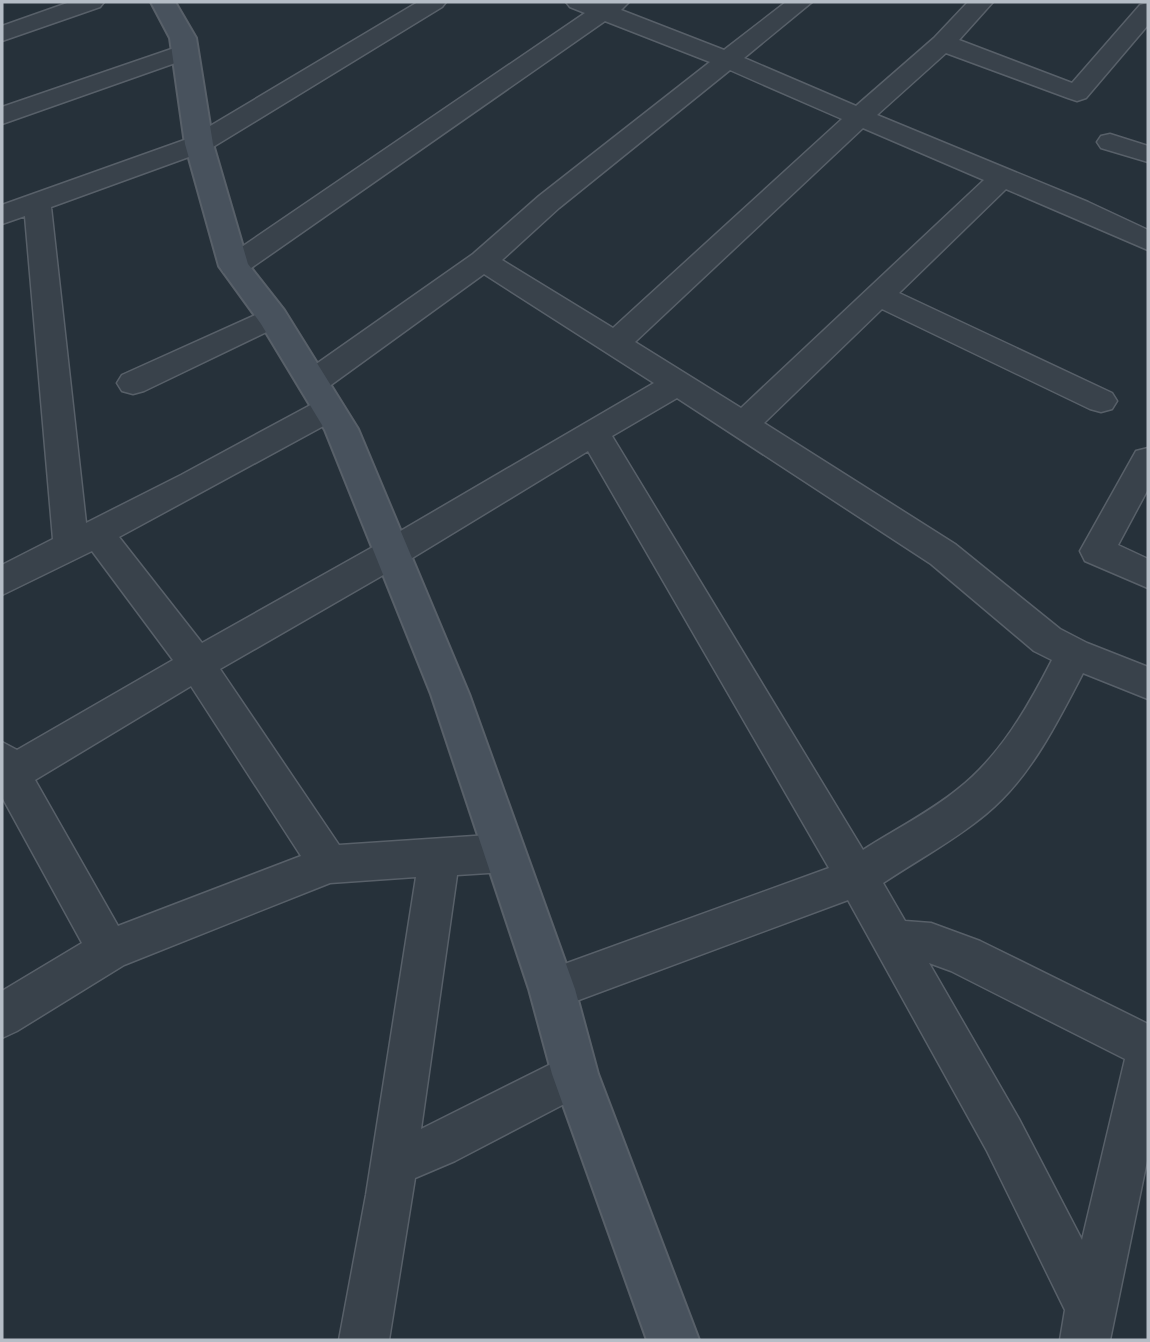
<svg xmlns="http://www.w3.org/2000/svg" width="1150" height="1342" font-family="Raleway,sans-serif">
	<style>
		.lines { fill: none; stroke-linecap: round; stroke-linejoin: round }
		.street-casing { stroke: #586069; stroke-width: 3 }
		.secondary-casing { stroke: #586069; stroke-width: 4 }
		.street { fill: #39424b; fill-rule: evenodd }
		.secondary { fill: #48525d; fill-rule: evenodd }
	</style>
	<rect width="100%" height="100%" fill="#26313a"/>
	<g class="lines">
		<defs>
			<path id="street" d="M 70,2 L 104,2 L 100,7 L 2,41 L 2,26 Z
				M 418,2 L 446,2 L 442,7 L 208,150 L 51,207 L 86,523 L 181,475 L 318,401 L 329,398 L 340,401 L 345,409 L 340,417 L 119,537 L 202,643 L 380,543 L 654,383 L 484,274 L 324,390 L 313,393 L 302,390 L 298,382 L 302,374 L 473,254 L 539,196 L 710,62 L 605,21 L 244,273 L 234,275 L 224,273 L 220,266 L 224,259 L 585,13 L 570,7 L 566,2 L 629,2 L 621,10 L 724,50 L 786,2 L 812,2 L 744,58 L 856,106 L 934,38 L 968,2 L 993,2 L 959,40 L 1072,83 L 1140,5 L 1148,3 L 1148,25 L 1086,98 L 1077,101 L 1068,98 L 946,53 L 877,115 L 1088,202 L 1148,230 L 1148,250 L 1006,189 L 899,293 L 1112,393 L 1117,401 L 1112,409 L 1101,412 L 1090,409 L 882,309 L 764,423 L 955,544 L 1060,629 L 1087,643 L 1148,667 L 1148,699 L 1083,673 C 1057,723 1030,778 986,814 C 955,840 916,861 883,883 L 905,921 L 931,923 L 980,941 L 1148,1024 L 1148,1156 L 1110,1340 L 1060,1340 L 1065,1310 L 987,1151 L 848,900 L 552,1010 L 537,1004 L 530,989 L 537,974 L 829,868 L 588,451 L 404,563 L 220,669 L 339,845 L 504,834 L 518,840 L 524,853 L 518,866 L 504,872 L 457,875 L 421,1129 L 575,1052 L 591,1058 L 597,1074 L 591,1090 L 455,1161 L 415,1178 L 389,1340 L 339,1340 L 366,1195 L 416,877 L 330,883 L 124,965 L 17,1031 L 2,1038 L 2,991 L 82,943 L 2,797 L 2,742 L 17,750 L 173,660 L 92,551 L 2,595 L 2,565 L 53,539 L 25,216 L 2,224 L 2,205 L 190,138 ZM 730,70 L 842,119 L 613,328 L 502,260 L 559,208 ZM 863,128 L 984,180 L 741,408 L 635,342 ZM 677,398 L 931,564 L 1034,651 L 1052,660 C 1028,707 1000,756 958,789 C 930,812 894,830 863,850 L 612,436 ZM 191,686 L 301,856 L 118,926 L 35,780 ZM 929,963 L 951,971 L 1125,1059 L 1082,1240 L 1019,1119 Z
				M 186,44 L 195,46 L 198,51 L 195,56 L 2,124 L 2,107 Z
				M 1110,134 L 1148,146 L 1148,162 L 1101,148 L 1097,142 L 1101,136 Z
				M 273,307 L 283,310 L 288,317 L 283,324 L 144,391 L 133,394 L 122,391 L 117,383 L 122,375 Z
				M 1148,448 L 1148,489 L 1118,545 L 1148,559 L 1148,588 L 1085,561 L 1080,551 L 1136,451 Z"/>
			<path id="secondary" d="M 151,2 L 175,2 L 196,38 L 213,144 L 248,264 L 284,310 L 358,429 L 469,694 L 575,989 L 598,1074 L 699,1340 L 647,1340 L 552,1074 L 529,989 L 431,694 L 325,430 L 261,324 L 219,266 L 185,144 L 170,38 Z"/>
		</defs>
		<!-- street casing -->
		<use href="#street" class="street-casing"/>
		<!-- secondary casing -->
		<use href="#secondary" class="secondary-casing"/>
		<!-- street -->
		<use href="#street" class="street"/>
		<!-- secondary -->
		<use href="#secondary" class="secondary"/>
	</g>
	<!-- border -->
	<rect width="1150" height="1342" fill="none" stroke="#b5bdc6" stroke-width="7"/>
</svg>
